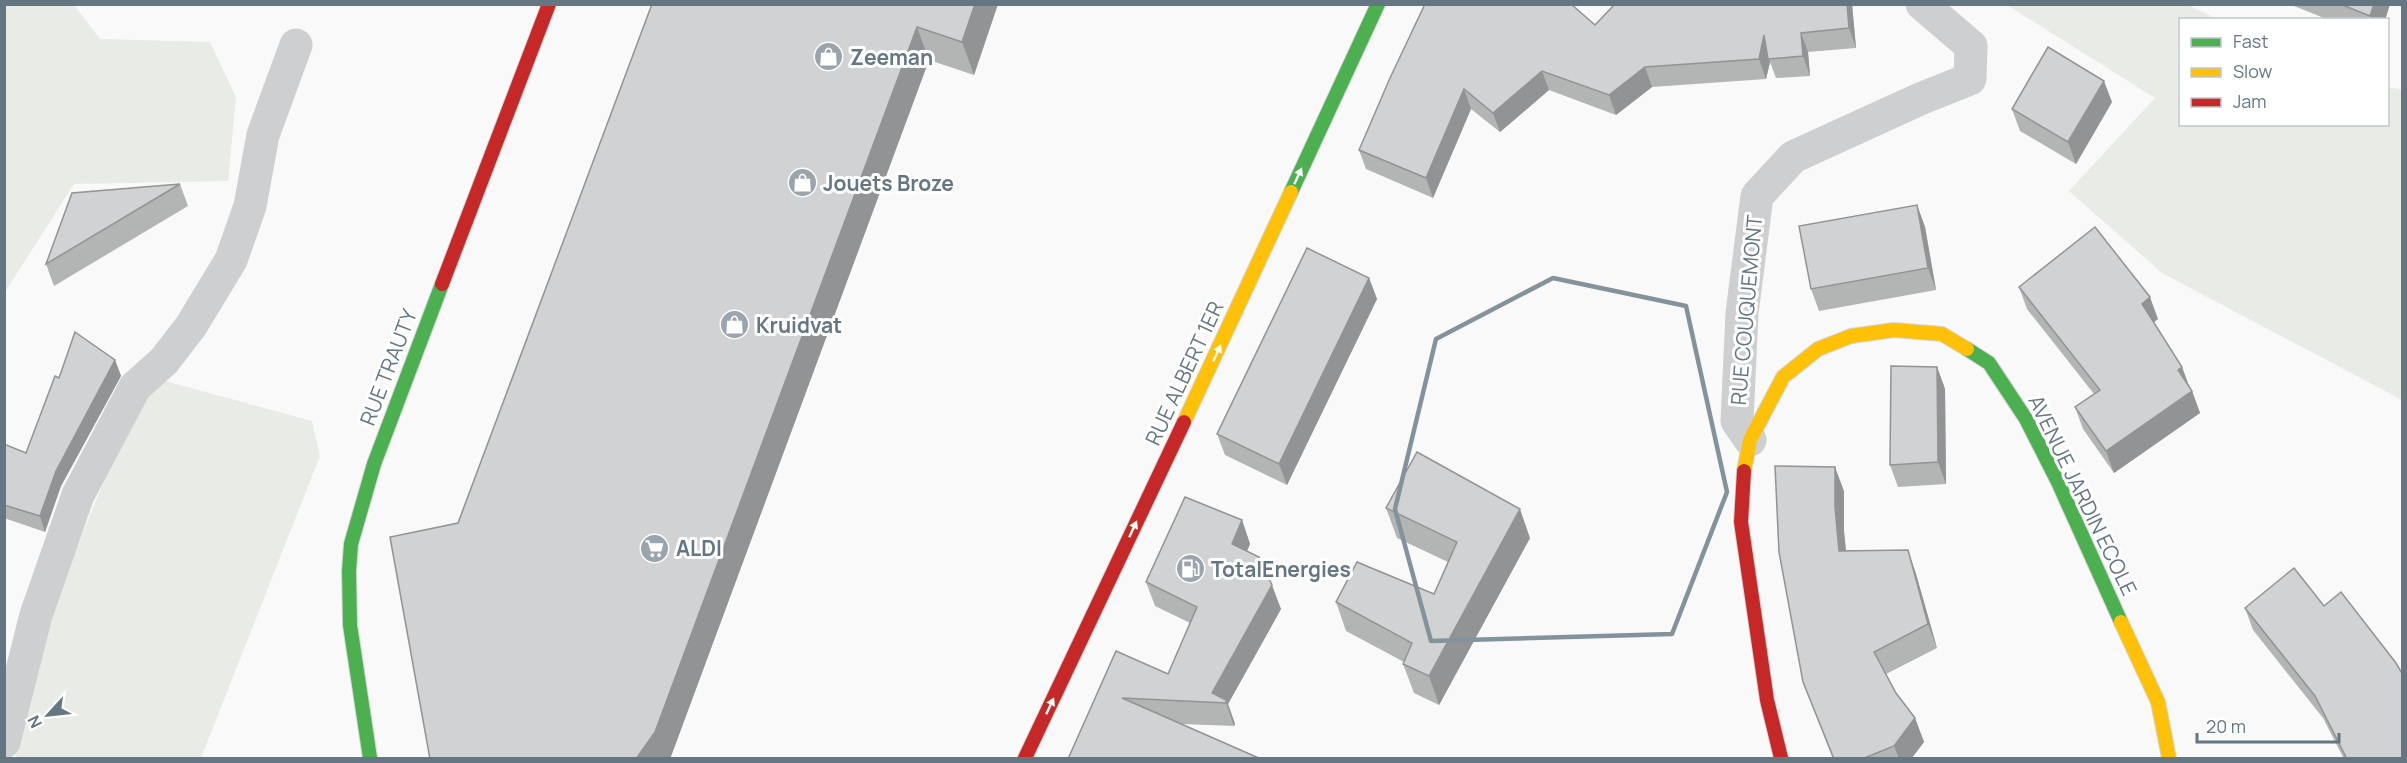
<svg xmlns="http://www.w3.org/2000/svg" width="2407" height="763" font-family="Manrope,sans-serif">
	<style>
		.green { fill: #e8ebe6 }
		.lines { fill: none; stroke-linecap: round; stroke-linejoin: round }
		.fast-casing { stroke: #d5d6d7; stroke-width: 16 }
		.slow-casing { stroke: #d5d6d7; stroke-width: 16 }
		.jam-casing { stroke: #d5d6d7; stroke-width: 16 }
		.street { stroke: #cecfd0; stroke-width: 33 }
		.fast { stroke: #4caf50; stroke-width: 14 }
		.slow { stroke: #ffc107; stroke-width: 14 }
		.jam { stroke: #c62828; stroke-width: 14 }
		.wall { fill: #b3b5b5 }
		.shaded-wall { fill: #929394 }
		.building { fill: #d0d2d3; stroke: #929394; stroke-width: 1.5 }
		.oneway { fill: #f6fbf6 }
		.marked { fill: none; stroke: #84929c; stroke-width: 4.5; stroke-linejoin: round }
		.labels { text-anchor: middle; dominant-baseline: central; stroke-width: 6; stroke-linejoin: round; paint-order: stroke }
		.poi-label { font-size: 21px; font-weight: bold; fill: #657683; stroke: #fff; text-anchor: start }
		.street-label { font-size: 21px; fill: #657683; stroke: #fff }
	</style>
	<rect width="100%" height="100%" fill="#f9f9f9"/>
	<!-- green -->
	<path class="green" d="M 5,4 L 74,5 L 100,39 L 210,42 L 236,97 L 228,181 L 74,184 L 5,292 Z
		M 2007,5 L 2188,5 L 2217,19 L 2180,20 L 2180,124 L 2388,124 L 2388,87 L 2402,90 L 2402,400 L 2162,273 L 2069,191 L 2155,98 Z
		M 147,376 L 312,421 L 320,456 L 201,758 L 15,758 L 47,620 Z"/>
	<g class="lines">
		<defs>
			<path id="fast" d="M 1291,192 L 1378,4
				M 1967,349 L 1989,363 L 2026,419 L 2058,482 L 2121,622
				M 370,758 L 350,625 L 349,571 L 351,544 L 374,464 L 442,284"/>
			<path id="slow" d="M 1184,422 L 1291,192
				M 1744,471 L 1750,440 L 1783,377 L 1818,349 L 1851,336 L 1894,330 L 1942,334 L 1967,349
				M 2121,622 L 2158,702 L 2169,758"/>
			<path id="jam" d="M 442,284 L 549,4
				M 1744,471 L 1741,522 L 1767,700 L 1781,758
				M 1025,758 L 1184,422"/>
		</defs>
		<!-- fast casing -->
		<use href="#fast" class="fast-casing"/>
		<!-- slow casing -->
		<use href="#slow" class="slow-casing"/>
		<!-- jam casing -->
		<use href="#jam" class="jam-casing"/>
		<!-- street -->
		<path class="street" d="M 1750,440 L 1737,421 L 1742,313 L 1757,196 L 1793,157 L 1920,99 L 1970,79 L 1971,46 L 1922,4
			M 4,742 L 36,615 L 78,495 L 135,387 L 164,361 L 191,326 L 231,260 L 250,206 L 263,135 L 296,45"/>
		<!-- fast -->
		<use href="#fast" class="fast"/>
		<!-- slow -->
		<use href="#slow" class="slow"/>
		<!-- jam -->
		<use href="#jam" class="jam"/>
	</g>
	<!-- wall -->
	<path class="wall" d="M 652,4 L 998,4 L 974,75 L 929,60 L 670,759 L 430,759 L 458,523 Z
		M 1615,4 L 1852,4 L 1856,48 L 1808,52 L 1810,76 L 1776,78 L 1770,62 L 1766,79 L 1652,87 L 1616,115 L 1549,90 L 1500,132 L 1471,109 L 1433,198 L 1366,169 L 1359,150 L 1390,78 L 1595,25 Z
		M 2289,4 L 2390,4 L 2385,20 L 2329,20 Z
		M 2112,102 L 2076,164 L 2020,131 L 2012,109 Z
		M 180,184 L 188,206 L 54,286 L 46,264 Z
		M 1917,205 L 1925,227 L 1936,290 L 1819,311 L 1811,289 Z
		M 1369,278 L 1377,299 L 1287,485 L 1225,455 L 1217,434 Z
		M 2019,287 L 2158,319 L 2154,322 L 2182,367 L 2189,386 L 2192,391 L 2200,413 L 2114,473 L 2083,429 L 2075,407 L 2094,394 L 2027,309 Z
		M 115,360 L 121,376 L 61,486 L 45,532 L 4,518 L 4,444 L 26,453 L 59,378 Z
		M 1937,367 L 1945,389 L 1946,484 L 1898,487 L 1890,465 Z
		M 1844,491 L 1844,531 L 1846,550 L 1908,550 L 1916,574 L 1937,648 L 1886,674 L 1896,693 L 1915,718 L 1924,742 L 1911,759 L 1833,759 L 1803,682 Z
		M 1386,508 L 1530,538 L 1439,705 L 1414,693 L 1403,664 L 1404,662 L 1346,631 L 1336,602 L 1434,594 L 1448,562 L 1397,538 Z
		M 1242,520 L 1250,544 L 1247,551 L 1281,609 L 1228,704 L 1235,724 L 1234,726 L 1182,724 L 1068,759 L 1116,651 L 1168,674 L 1190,623 L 1155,606 L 1146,582 Z
		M 2324,606 L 2403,759 L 2344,759 L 2323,718 L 2253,630 L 2245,608 Z"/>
	<!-- shaded-wall -->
	<path class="shaded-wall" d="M 975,4 L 998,4 L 974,75 L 962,42 Z
		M 1847,4 L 1852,4 L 1856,48 L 1849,28 Z
		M 2374,4 L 2390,4 L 2385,20 L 2371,20 L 2370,16 Z
		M 917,27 L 929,60 L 670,759 L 636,759 Z
		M 1801,33 L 1808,52 L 1810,76 L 1803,56 Z
		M 1764,35 L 1770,62 L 1766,79 L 1759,59 Z
		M 1645,67 L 1652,87 L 1616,115 L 1609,95 Z
		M 1542,71 L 1549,90 L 1500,132 L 1493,113 Z
		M 2104,81 L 2112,102 L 2076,164 L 2068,142 Z
		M 1464,89 L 1471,109 L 1433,198 L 1426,178 Z
		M 1917,205 L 1925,227 L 1936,290 L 1928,268 Z
		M 1369,278 L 1377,299 L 1287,485 L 1279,464 Z
		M 2150,297 L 2158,319 L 2150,325 L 2142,304 Z
		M 115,360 L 121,376 L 61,486 L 45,532 L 40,516 L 56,471 Z
		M 1937,367 L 1945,389 L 1946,484 L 1938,462 Z
		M 2182,367 L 2190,389 L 2178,370 Z
		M 2192,391 L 2200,413 L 2114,473 L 2106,451 Z
		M 1835,467 L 1844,491 L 1844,531 L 1848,575 L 1839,551 L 1835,507 Z
		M 1520,509 L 1530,538 L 1439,705 L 1429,676 Z
		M 1242,520 L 1250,544 L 1240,567 L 1232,544 Z
		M 1908,550 L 1916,574 L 1937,648 L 1928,624 Z
		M 1272,585 L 1281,609 L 1228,704 L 1235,724 L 1234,726 L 1226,703 L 1212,693 Z
		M 1915,718 L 1924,742 L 1911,759 L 1899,759 L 1894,746 Z"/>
	<!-- building -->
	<path class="building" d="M 652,4 L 975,4 L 962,42 L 917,27 L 655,732 L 636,759 L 430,759 L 390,537 L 458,523 Z
		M 1425,4 L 1571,4 L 1595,25 L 1615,4 L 1847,4 L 1849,28 L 1801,33 L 1803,56 L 1768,59 L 1764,35 L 1759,59 L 1645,67 L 1609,95 L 1542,71 L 1493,113 L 1464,89 L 1426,178 L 1359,150 L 1390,78 Z
		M 2340,4 L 2374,4 L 2370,16 Z
		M 2048,47 L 2104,81 L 2068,142 L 2012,109 Z
		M 180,184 L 46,264 L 72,193 Z
		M 1917,205 L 1928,268 L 1811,289 L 1799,226 Z
		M 2095,227 L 2150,297 L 2142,304 L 2182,367 L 2178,370 L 2192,391 L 2106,451 L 2075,407 L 2100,390 L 2019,287 Z
		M 1307,248 L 1369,278 L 1279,464 L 1217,434 Z
		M 75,332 L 115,360 L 56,471 L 40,516 L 4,505 L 4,444 L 26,453 L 55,376 L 59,378 Z
		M 1891,366 L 1937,367 L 1938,462 L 1890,465 Z
		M 1417,452 L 1520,509 L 1429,676 L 1403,664 L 1412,643 L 1336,602 L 1357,562 L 1434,594 L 1457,542 L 1386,508 Z
		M 1775,466 L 1835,467 L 1835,507 L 1839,551 L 1908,550 L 1928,624 L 1874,652 L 1896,693 L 1915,718 L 1894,746 L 1862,759 L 1834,759 L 1803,682 L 1779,552 Z
		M 1185,497 L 1242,520 L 1232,544 L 1259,557 L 1272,585 L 1212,693 L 1226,700 L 1226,703 L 1122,698 L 1261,759 L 1068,759 L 1116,651 L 1168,674 L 1197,607 L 1146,582 Z
		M 2294,568 L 2324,606 L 2341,592 L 2396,663 L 2403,675 L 2403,759 L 2347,759 L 2315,696 L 2245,608 Z"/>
	<!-- one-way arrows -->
	<defs><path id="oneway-solid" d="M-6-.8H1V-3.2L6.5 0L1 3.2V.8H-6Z" transform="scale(1.5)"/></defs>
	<g class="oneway">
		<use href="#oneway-solid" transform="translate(1298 176) rotate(-65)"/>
		<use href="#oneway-solid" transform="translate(1217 353) rotate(-65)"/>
		<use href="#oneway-solid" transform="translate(1133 529) rotate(-65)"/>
		<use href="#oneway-solid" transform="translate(1050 706) rotate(-65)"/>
	</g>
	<!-- marked area -->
	<path class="marked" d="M 1553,278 L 1686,306 L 1727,492 L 1672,634 L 1431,641 L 1395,509 L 1436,339 Z"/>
	<!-- icons -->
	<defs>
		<symbol id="shop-disc" viewBox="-11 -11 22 22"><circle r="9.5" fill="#99a4ac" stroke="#fff"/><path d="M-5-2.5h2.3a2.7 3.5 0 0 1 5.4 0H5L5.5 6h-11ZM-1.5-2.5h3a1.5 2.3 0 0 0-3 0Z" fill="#fff"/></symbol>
		<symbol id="supermarket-disc" viewBox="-11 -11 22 22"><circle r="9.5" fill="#99a4ac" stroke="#fff"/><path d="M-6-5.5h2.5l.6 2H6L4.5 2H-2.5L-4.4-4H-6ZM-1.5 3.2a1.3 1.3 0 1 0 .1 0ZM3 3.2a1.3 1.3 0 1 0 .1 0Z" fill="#fff"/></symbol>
		<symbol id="fuel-disc" viewBox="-11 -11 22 22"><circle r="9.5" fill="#99a4ac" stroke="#fff"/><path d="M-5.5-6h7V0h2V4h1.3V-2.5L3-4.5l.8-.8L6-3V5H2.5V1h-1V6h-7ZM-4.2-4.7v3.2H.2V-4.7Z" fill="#fff"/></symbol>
	</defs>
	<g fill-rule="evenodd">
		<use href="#shop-disc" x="812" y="40" width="33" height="33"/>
		<use href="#shop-disc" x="786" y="166" width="33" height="33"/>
		<use href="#shop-disc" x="718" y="308" width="33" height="33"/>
		<use href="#supermarket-disc" x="638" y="532" width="33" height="33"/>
		<use href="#fuel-disc" x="1174" y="552" width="33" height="33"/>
	</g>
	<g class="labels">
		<!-- poi labels -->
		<g class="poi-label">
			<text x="850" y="57">Zeeman</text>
			<text x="823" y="183">Jouets Broze</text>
			<text x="756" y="325">Kruidvat</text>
			<text x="676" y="548">ALDI</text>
			<text x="1211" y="569">TotalEnergies</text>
		</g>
		<!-- street labels -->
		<g class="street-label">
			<text transform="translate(1746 310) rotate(-85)">RUE COUQUEMONT</text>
			<text transform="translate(388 367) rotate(-69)">RUE TRAUTY</text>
			<text transform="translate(1184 373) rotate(-65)">RUE ALBERT 1ER</text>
			<text transform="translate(2083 495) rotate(64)">AVENUE JARDIN ECOLE</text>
		</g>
	</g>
	<!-- border -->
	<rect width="2407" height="763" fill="none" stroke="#657683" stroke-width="12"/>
	<!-- legend -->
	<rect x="2179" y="18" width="210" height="108" fill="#ffffff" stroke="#c1c8cd" stroke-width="1.5"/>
	<rect x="2191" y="38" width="30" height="9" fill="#4caf50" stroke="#c1c8cd" stroke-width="1.5"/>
	<text x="2233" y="48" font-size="18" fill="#657683">Fast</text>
	<rect x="2191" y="68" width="30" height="9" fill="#ffc107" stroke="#c1c8cd" stroke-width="1.5"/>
	<text x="2233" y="78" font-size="18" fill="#657683">Slow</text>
	<rect x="2191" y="98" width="30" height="9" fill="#c62828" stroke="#c1c8cd" stroke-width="1.5"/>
	<text x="2233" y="108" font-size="18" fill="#657683">Jam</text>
	<!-- north arrow -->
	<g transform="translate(48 715) rotate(243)" stroke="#ffffff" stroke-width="4.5" paint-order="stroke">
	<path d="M0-4.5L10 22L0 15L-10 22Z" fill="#657683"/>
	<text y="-9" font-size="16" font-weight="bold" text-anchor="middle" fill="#657683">N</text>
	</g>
	<!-- scale -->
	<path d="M2197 733v9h142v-9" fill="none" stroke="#657683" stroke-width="3"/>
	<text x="2206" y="733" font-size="18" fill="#657683" stroke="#ffffff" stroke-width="4.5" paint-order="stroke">20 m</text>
</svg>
